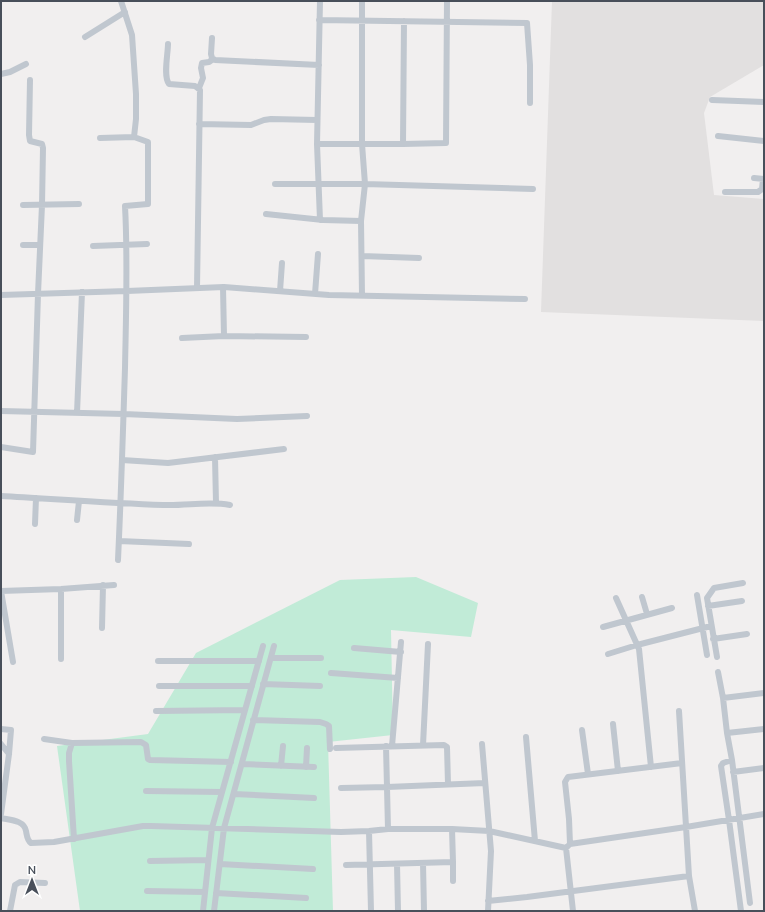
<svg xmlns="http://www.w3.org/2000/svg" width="765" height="912" font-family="Mulish,sans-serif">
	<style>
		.education { fill: #e2e0e0 }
		.green { fill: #c1ebd7 }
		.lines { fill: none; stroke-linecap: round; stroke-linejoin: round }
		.minor { stroke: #c0c7cf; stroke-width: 6 }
	</style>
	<rect width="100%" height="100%" fill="#f1efef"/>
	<!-- education -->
	<path class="education" d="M 552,1 L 764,1 L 764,65 L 710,97 L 704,113 L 714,195 L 764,199 L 764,321 L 541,312 Z"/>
	<!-- green -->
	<path class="green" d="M 416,577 L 478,603 L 471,637 L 391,630 L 393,735 L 328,742 L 333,911 L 80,911 L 57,746 L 148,734 L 196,653 L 340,580 Z"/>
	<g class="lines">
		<!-- minor -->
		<path class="minor" d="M 121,1 L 132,35 L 136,94 L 136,119 L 134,137
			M 320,1 L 317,144 L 320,220
			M 319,20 L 527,23 L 530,65 L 530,103
			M 85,37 L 125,12
			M 212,38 L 211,54 L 212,58 L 215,60 L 319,65
			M 168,44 C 168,54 163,76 169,84 L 195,86 L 200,90 L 197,288
			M 1,74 L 10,72 L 26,64
			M 199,88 L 203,78 L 201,68 L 202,63 L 209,62 L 213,59
			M 712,100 L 764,102
			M 199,124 L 251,125 L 264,120 L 271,119 L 317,120
			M 718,136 L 764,141
			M 100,138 L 134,137 L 148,142 L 148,204 L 125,206 C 128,260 126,314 125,368 C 123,432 121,496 118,560
			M 317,144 L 403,144 L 446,143 L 447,1
			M 403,144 L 404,21
			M 754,178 L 764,179
			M 275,184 L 365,184 L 533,189
			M 725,192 L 758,192 L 762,189 L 763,179
			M 23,205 L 79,204
			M 266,214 L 323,220 L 361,221
			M 23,245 L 40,245
			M 93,246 L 147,244
			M 362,256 L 419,258
			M 223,287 L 224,336
			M 280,291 L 282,263
			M 315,294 L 318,254
			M 1,295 L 127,291 L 224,287 L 329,295 L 525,299
			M 362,295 L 361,221 L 365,184 L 362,144 L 362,1
			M 182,338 L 224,336 L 306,337
			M 1,411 L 124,414 L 237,419 L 307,416
			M 77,413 L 82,292
			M 1,447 L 33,452 L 38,294 L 42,205 L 43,148 L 42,144 L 30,141 L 29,135 L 30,80
			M 215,457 L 216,503
			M 122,460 L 168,463 L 284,449
			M 1,496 C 55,499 109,503 163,505 C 186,506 208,501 230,505
			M 77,520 L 79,501
			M 35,524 L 36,498
			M 119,541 L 189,544
			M 61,589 L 61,659
			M 697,595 L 707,655
			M 642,597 L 647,614
			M 616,598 L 639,649 L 651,767
			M 708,606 L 742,601
			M 603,627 L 672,608
			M 102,628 L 103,585
			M 713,639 L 747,634
			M 354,648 L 401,652
			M 608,654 L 637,645 L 711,626
			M 717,657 L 707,598 L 714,588 L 743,583
			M 271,658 L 321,658
			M 158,661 L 259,661
			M 13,662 L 1,591 L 61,589 L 114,585
			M 718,672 L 723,698 L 727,733 L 732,760 L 750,903
			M 331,673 L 398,678
			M 263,684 L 320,686
			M 159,686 L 252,686
			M 723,698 L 764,693
			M 156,711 L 245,710
			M 679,711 L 689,876 L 695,911
			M 253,720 L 320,722 L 326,724 L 329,726 L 330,749
			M 613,724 L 618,771
			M 1,729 L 11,730 L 9,754 L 1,814
			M 582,730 L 588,774
			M 727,733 L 764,729
			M 526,737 L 535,841
			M 44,739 L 72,743 L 141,742 L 146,745 L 148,759 L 150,760 L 231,762
			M 72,743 L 69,753 L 69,761 L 74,839
			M 1,744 L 9,754
			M 482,744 L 491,851 L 488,911
			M 423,745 L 428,644
			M 386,746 L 388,829
			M 392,746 L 401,642
			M 336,748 L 444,745 L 447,747 L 448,784
			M 732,760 L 723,763 L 721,766 L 729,820 L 741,911
			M 242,764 L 314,767
			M 281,766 L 283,746
			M 306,767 L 307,748
			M 733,772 L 764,768
			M 341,788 L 387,787 L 485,783
			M 146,791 L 222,792
			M 234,794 L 314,798
			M 1,818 C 10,820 24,820 26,831 C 27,836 27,840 31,843 L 54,842 L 143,826 L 151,826 L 341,832 L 369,831 L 388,829 L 452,829 L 489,831 L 566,848 L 570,844 L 686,827 L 764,814
			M 452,829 L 453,862 L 453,881
			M 369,831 L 371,911
			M 570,844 L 569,819 L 565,782 L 568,777 L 682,763
			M 566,848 L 573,911
			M 150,861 L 208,860
			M 423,863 L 424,911
			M 220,864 L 313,869
			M 397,864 L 398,911
			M 346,865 L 453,862
			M 147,891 L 205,892
			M 216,893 L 306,898
			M 488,901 L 527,897 L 689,876
			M 10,911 L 15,885 L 20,882 L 45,883
			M 203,911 L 212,828 L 263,646
			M 214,911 L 224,828 L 274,646"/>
	</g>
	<!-- border -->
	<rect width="765" height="912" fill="none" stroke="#484f5a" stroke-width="4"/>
	<!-- north arrow -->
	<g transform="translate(32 880)" stroke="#ffffff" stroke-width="3" paint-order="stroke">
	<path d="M0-3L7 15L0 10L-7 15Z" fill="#484f5a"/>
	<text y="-6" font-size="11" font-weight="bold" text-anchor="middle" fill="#484f5a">N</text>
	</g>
</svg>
